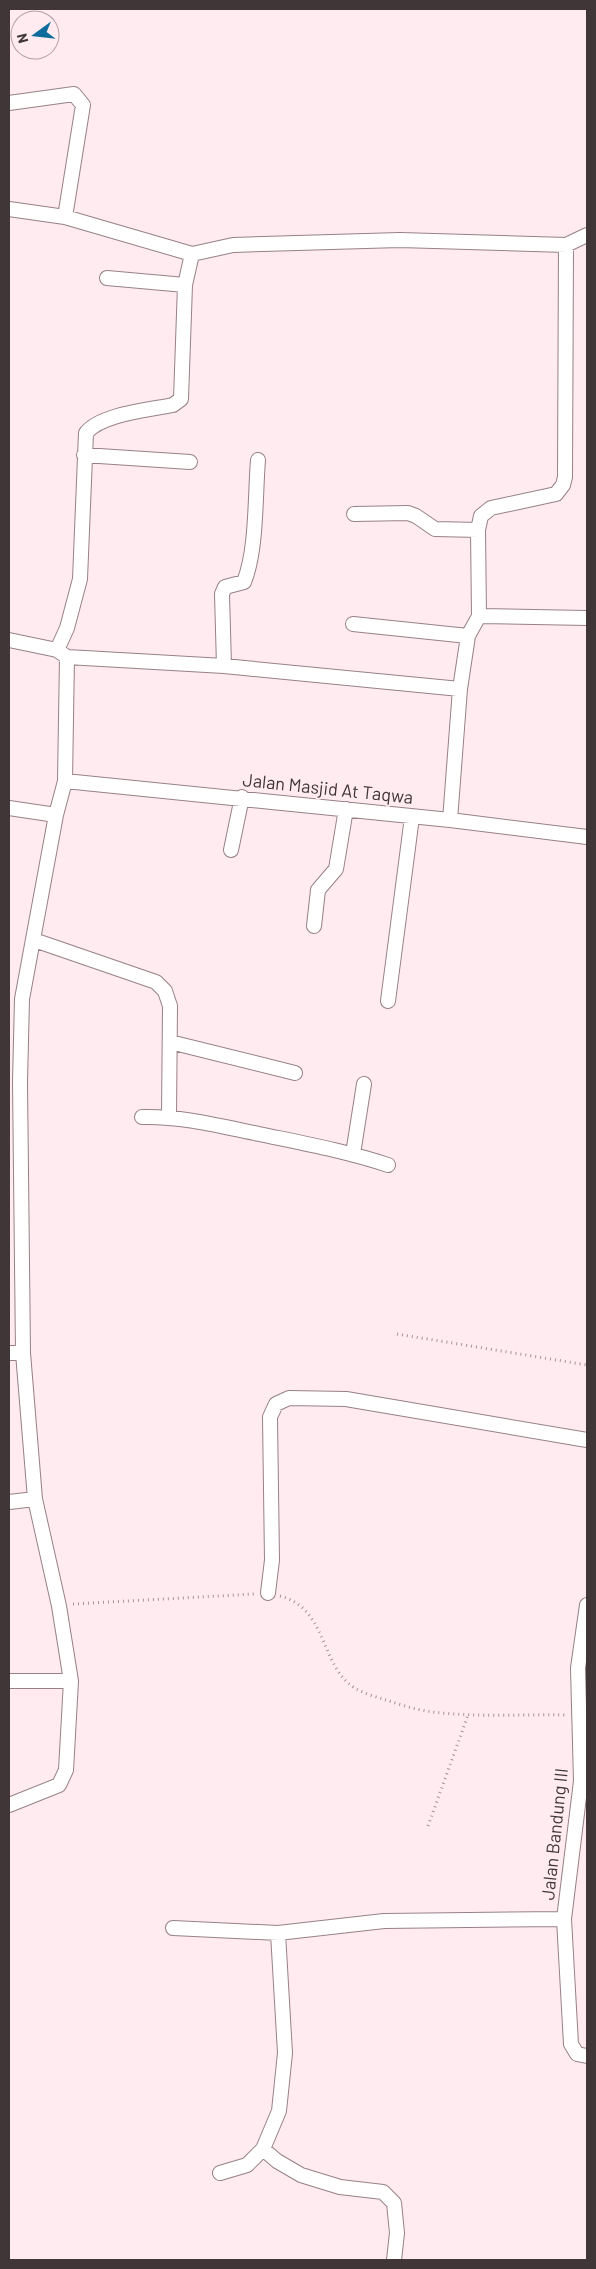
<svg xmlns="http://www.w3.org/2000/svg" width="596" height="2269" font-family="Barlow,sans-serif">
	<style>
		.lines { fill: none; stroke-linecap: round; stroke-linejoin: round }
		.street-casing { stroke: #978186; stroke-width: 16 }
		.path { stroke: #a39497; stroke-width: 3; stroke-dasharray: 1 4; stroke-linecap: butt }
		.street { stroke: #fff; stroke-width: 14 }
		.labels { text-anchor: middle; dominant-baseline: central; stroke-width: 4; stroke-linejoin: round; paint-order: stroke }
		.street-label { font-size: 18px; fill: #403638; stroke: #ffebf0 }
	</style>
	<rect width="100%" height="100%" fill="#ffebf0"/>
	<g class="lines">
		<defs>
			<path id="street" d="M 9,103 L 74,94 L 83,105 L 65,217
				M 9,209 L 65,217 L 192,254 L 233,245 L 400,240 L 566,245 L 587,235
				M 107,278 L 185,285
				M 84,455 L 190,462
				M 354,514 L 408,513 L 416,516 L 435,529 L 478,530
				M 479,616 L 587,618
				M 353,624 L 468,636
				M 9,640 L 57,650 L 67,657 L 65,781 L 56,815 L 22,999 L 20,1082 L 23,1353 L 35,1499 L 59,1606 L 71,1681 L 66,1770 L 59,1785 L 9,1805
				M 57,650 L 67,628 L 80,579 L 86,433 C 101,414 149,410 173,405 L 181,399 L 185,285 L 192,254
				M 67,657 L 224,666 L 460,689
				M 224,666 L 222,594 L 225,587 L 244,582 C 257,550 255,496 258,460
				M 65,781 L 450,820 L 587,837
				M 9,808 L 56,815
				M 450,820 L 460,689 L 468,636 L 479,616 L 478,530 L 481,516 L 491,508 L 556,494 L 563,485 L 565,477 L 566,245
				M 231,850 L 242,797
				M 314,926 L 318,890 L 336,869 L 346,809
				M 34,940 L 156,982 L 165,991 L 170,1006 L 169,1117
				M 388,1001 L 412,817
				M 170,1042 L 295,1073
				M 142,1117 C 182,1116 220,1126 259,1134 C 302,1143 346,1151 388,1165
				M 353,1154 L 364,1084
				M 9,1353 L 23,1353
				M 9,1502 L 35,1499
				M 268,1593 L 272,1560 L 270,1417 L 276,1404 L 289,1398 L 346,1399 L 587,1440
				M 587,1605 L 578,1668 L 581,1781 L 564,1919 L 571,2044 L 577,2054 L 587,2056
				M 9,1681 L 71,1681
				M 173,1928 L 278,1933
				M 263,2149 L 277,2161 L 301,2175 L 340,2187 L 383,2192 L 394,2203 L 397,2233 L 394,2260
				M 220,2173 L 247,2165 L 263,2149 L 279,2111 L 285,2053 L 278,1933 L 384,1921 L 564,1919"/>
		</defs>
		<!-- street casing -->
		<use href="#street" class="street-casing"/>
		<!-- path -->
		<path class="path" d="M 397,1334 L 587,1365
			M 280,1596 C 325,1608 320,1657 348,1683 C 358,1692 373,1696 386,1700 C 399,1704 413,1709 426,1711 C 472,1718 520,1714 567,1715
			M 73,1604 L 254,1594
			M 428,1826 L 468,1715"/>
		<!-- street -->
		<use href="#street" class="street"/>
	</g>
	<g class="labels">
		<!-- street labels -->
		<g class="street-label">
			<text transform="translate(328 788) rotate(6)">Jalan Masjid At Taqwa</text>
			<text transform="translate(554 1834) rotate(-84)">Jalan Bandung III</text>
		</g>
	</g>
	<!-- border -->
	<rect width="596" height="2269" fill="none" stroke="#403638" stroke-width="20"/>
	<!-- north arrow -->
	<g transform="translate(35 35) rotate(255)"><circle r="24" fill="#ffebf0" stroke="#b3a3a6"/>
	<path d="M0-4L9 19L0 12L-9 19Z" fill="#0d6c9b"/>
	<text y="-8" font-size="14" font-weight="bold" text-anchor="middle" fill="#403638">N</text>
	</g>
</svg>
